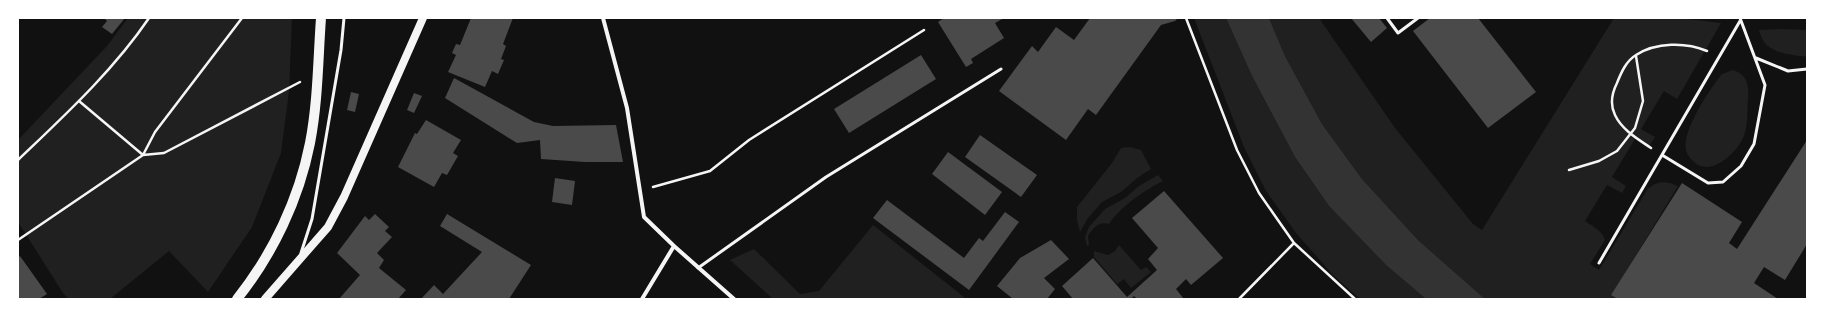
<svg xmlns="http://www.w3.org/2000/svg" width="1825" height="317" font-family="Inter,sans-serif">
	<style>
		.green { fill: #202020 }
		.water { fill: #333 }
		.building { fill: #4a4a4a }
		.lines { fill: none; stroke-linecap: round; stroke-linejoin: round }
		.path { stroke: #f5f5f5; stroke-width: 2.5 }
		.service { stroke: #f5f5f5; stroke-width: 3 }
		.minor { stroke: #f5f5f5; stroke-width: 4 }
		.secondary { stroke: #f5f5f5; stroke-width: 8 }
		.primary { stroke: #f5f5f5; stroke-width: 10 }
	</style>
	<rect width="100%" height="100%" fill="#111"/>
	<!-- green -->
	<path class="green" d="M 128,18 L 292,18 L 289,91 L 281,153 L 252,227 L 208,292 L 169,251 L 110,299 L 69,299 L 63,293 L 18,222 L 18,140 L 107,46 Z
		M 1194,18 L 1226,18 L 1252,76 L 1295,157 L 1329,206 L 1386,265 L 1426,299 L 1360,299 L 1333,275 L 1296,233 L 1266,191 L 1244,147 Z
		M 1269,18 L 1319,18 L 1395,128 L 1473,224 L 1482,230 L 1614,18 L 1679,18 L 1721,23 L 1677,99 L 1664,91 L 1641,129 L 1655,137 L 1648,148 L 1635,139 L 1612,177 L 1626,186 L 1622,193 L 1607,185 L 1585,221 C 1593,227 1602,230 1605,240 L 1590,264 L 1599,270 L 1647,190 C 1657,180 1666,181 1678,186 L 1612,295 L 1618,299 L 1485,299 L 1418,240 L 1362,179 L 1322,124 L 1285,56 Z
		M 1781,29 L 1807,30 L 1807,57 C 1787,54 1764,54 1759,30 Z
		M 1733,70 C 1748,75 1749,86 1748,99 C 1747,111 1748,125 1744,136 C 1738,151 1712,178 1694,162 C 1691,159 1687,155 1686,150 C 1682,131 1707,94 1718,79 L 1722,74 Z
		M 1130,147 L 1141,150 L 1151,169 L 1137,178 L 1121,192 L 1102,202 L 1088,218 L 1080,232 L 1077,220 L 1077,207 L 1112,163 L 1121,148 Z
		M 1158,175 L 1163,181 C 1145,190 1120,207 1109,224 C 1099,221 1093,228 1088,236 L 1089,245 L 1087,246 L 1085,237 L 1089,227 L 1105,209 L 1125,198 L 1139,186 Z
		M 873,225 L 964,297 L 963,299 L 773,299 L 730,260 L 754,249 L 800,294 L 819,291 Z
		M 1119,245 L 1141,270 L 1146,267 L 1151,272 L 1131,288 L 1124,279 L 1117,284 L 1094,257 L 1094,251 L 1108,255 L 1115,251 Z"/>
	<!-- water -->
	<path class="water" d="M 1226,18 L 1269,18 L 1285,56 L 1322,124 L 1362,179 L 1418,240 L 1485,299 L 1426,299 L 1386,265 L 1329,206 L 1295,157 L 1252,76 Z"/>
	<!-- building -->
	<path class="building" d="M 104,18 L 125,18 L 112,34 L 102,27 L 107,21 Z
		M 471,18 L 513,18 L 503,44 L 506,46 L 501,59 L 504,60 L 498,74 L 492,71 L 485,87 L 448,72 L 456,55 L 452,53 L 456,44 L 460,45 Z
		M 944,18 L 1004,18 L 995,23 L 1004,38 L 971,59 L 973,63 L 966,67 L 938,22 Z
		M 1090,18 L 1178,18 L 1175,21 L 1161,25 L 1096,115 L 1088,109 L 1066,140 L 999,91 L 1032,46 L 1038,52 L 1056,27 L 1074,40 Z
		M 1351,18 L 1379,18 L 1387,28 L 1371,42 Z
		M 1430,18 L 1478,18 L 1536,92 L 1488,128 L 1413,31 Z
		M 921,55 L 936,79 L 849,133 L 834,109 Z
		M 454,78 L 534,122 L 553,126 L 616,125 L 623,162 L 585,162 L 541,159 L 540,140 L 517,143 L 445,98 Z
		M 351,92 L 359,94 L 355,112 L 347,110 Z
		M 414,93 L 422,96 L 414,113 L 407,110 Z
		M 426,120 L 461,140 L 453,153 L 458,156 L 447,175 L 442,173 L 434,187 L 398,167 L 415,133 L 417,134 Z
		M 980,135 L 1037,175 L 1021,197 L 965,157 Z
		M 1807,140 L 1807,244 L 1785,280 L 1764,267 L 1754,283 L 1778,299 L 1618,299 L 1611,295 L 1682,183 L 1742,222 L 1729,243 L 1737,249 Z
		M 948,152 L 1002,192 L 985,215 L 932,174 Z
		M 555,178 L 575,181 L 572,205 L 552,202 Z
		M 1164,191 L 1223,258 L 1191,285 L 1186,279 L 1176,289 L 1184,299 L 1137,299 L 1134,296 L 1131,299 L 1073,299 L 1062,286 L 1093,258 L 1127,297 L 1157,270 L 1148,259 L 1158,248 L 1132,218 Z
		M 887,200 L 964,258 L 979,238 L 983,241 L 1005,212 L 1019,222 L 969,290 L 873,218 Z
		M 375,214 L 389,227 L 385,231 L 392,237 L 377,253 L 384,260 L 379,268 L 406,290 L 398,299 L 339,299 L 360,275 L 337,253 L 365,216 L 369,220 Z
		M 447,214 L 531,265 L 509,299 L 421,299 L 434,285 L 443,294 L 482,252 L 440,226 Z
		M 1051,240 L 1069,259 L 1044,278 L 1055,289 L 1047,299 L 1013,299 L 997,286 L 1020,258 Z
		M 20,256 L 47,294 L 39,299 L 18,299 L 18,258 Z"/>
	<g class="lines">
		<!-- path -->
		<path class="path" d="M 1186,18 L 1237,150 L 1259,193 L 1294,243 L 1355,299
			M 79,101 L 143,155 L 155,132 L 242,18
			M 1651,148 C 1638,139 1622,130 1615,115 C 1610,105 1612,93 1617,83 C 1621,73 1626,61 1636,55 C 1656,42 1686,42 1707,51
			M 18,160 C 64,116 113,71 149,18
			M 1569,170 L 1599,161 L 1617,151 L 1635,128 L 1643,101 L 1636,56
			M 653,187 L 710,171 L 749,140 L 924,30
			M 18,240 L 143,155 L 164,153 L 300,82
			M 1239,299 L 1294,243"/>
		<!-- service -->
		<path class="service" d="M 1387,18 L 1398,33 L 1418,18
			M 1756,58 L 1788,71 L 1807,69
			M 1662,155 L 1708,183 L 1723,182 L 1741,166 L 1754,144 L 1765,85 L 1740,18
			M 301,253 L 312,219 L 341,50 L 344,18
			M 1599,263 L 1740,21
			M 698,268 L 826,177 L 1001,69"/>
		<!-- minor -->
		<path class="minor" d="M 603,18 L 627,108 L 644,217 L 674,246 L 734,299
			M 642,299 L 674,246"/>
		<!-- secondary -->
		<path class="secondary" d="M 265,299 L 328,227 L 344,197 L 423,18"/>
		<!-- primary -->
		<path class="primary" d="M 237,299 C 273,254 299,199 310,143 C 318,102 318,59 321,18"/>
	</g>
	<!-- border -->
	<rect width="1825" height="317" fill="none" stroke="#ffffff" stroke-width="38"/>
</svg>
